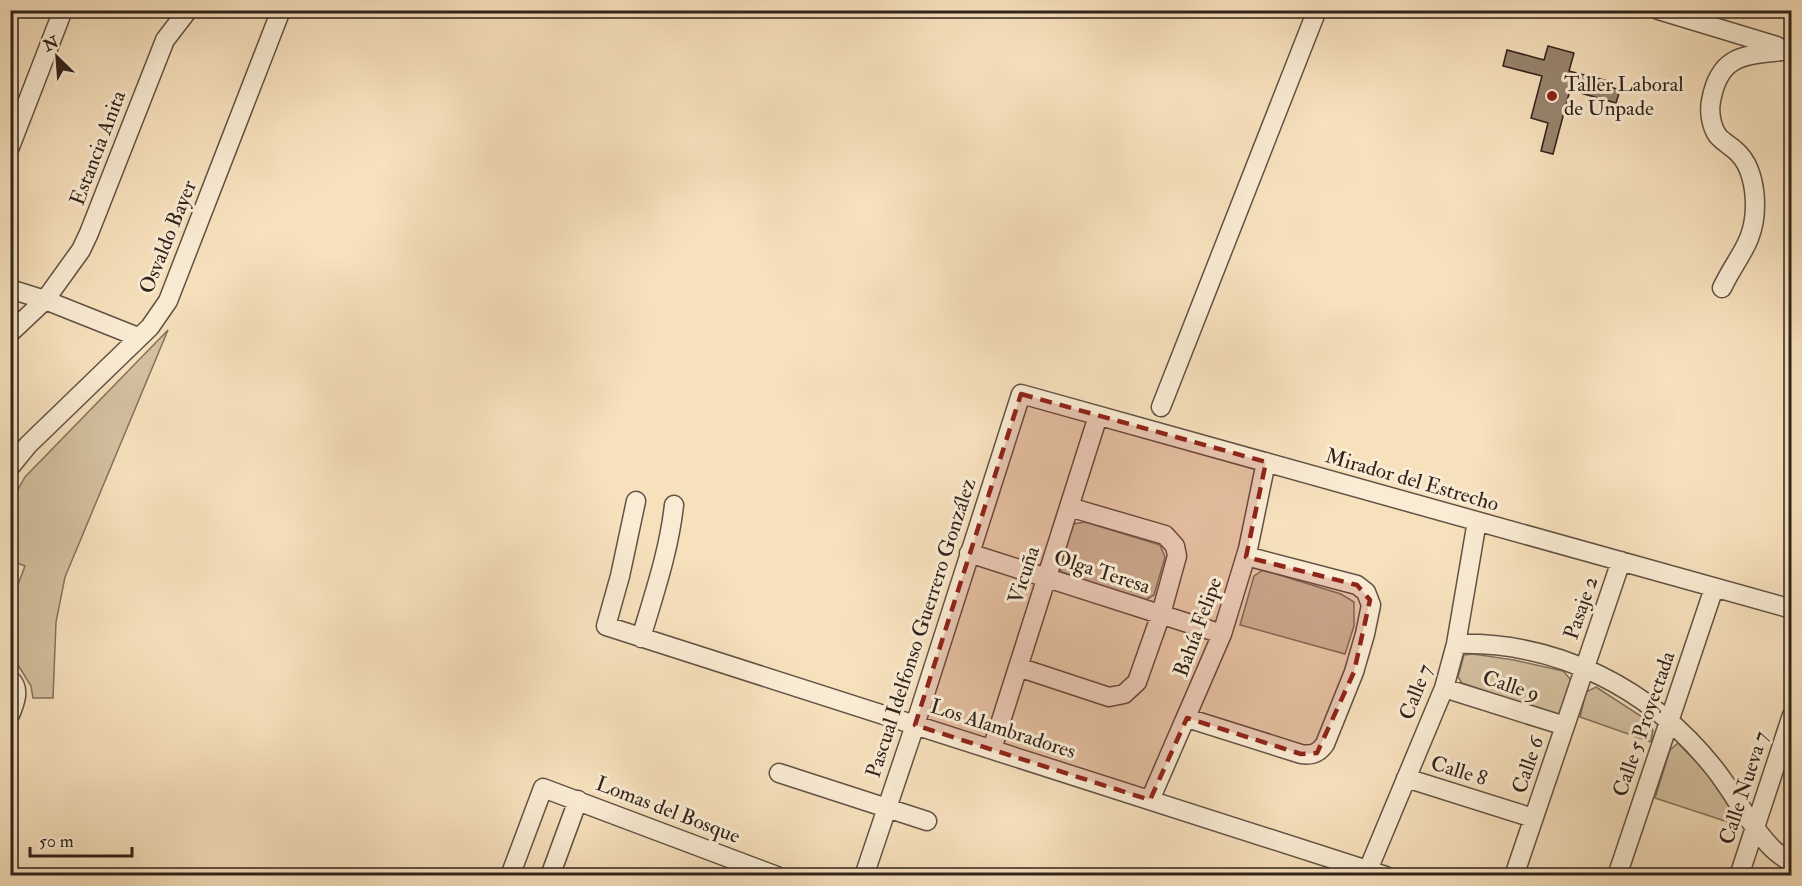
<svg xmlns="http://www.w3.org/2000/svg" width="1802" height="886" font-family="'IM FELL Double Pica',serif">
	<style>
		.green { fill: #d5c1a1; stroke: #83725e; stroke-width: 1.5 }
		.building { fill: #98856f; stroke: #31221b; stroke-width: 1.5 }
		.lines { fill: none; stroke-linecap: round; stroke-linejoin: round }
		.minor-casing { stroke: #625244; stroke-width: 21 }
		.minor { stroke: #faecd4; stroke-width: 18 }
		.marked { fill: #8f2418; fill-opacity: 0.2; stroke: #8f2418; stroke-width: 4.5; stroke-dasharray: 12 8; stroke-linejoin: round }
		.poi-dot { fill: #8f2418; stroke: #faecd4; stroke-width: 2 }
		.labels { text-anchor: middle; dominant-baseline: central; stroke-width: 6; stroke-linejoin: round; paint-order: stroke }
		.poi-label { font-size: 21px; fill: #31221b; stroke: #faecd4; text-anchor: start }
		.street-label { font-size: 21px; fill: #31221b; stroke: #faecd4 }
	</style>
	<rect width="100%" height="100%" fill="#f7e1bd"/>
	<filter id="stains"><feTurbulence type="fractalNoise" baseFrequency=".00333" numOctaves="4"/><feColorMatrix values="0 0 0 0 .2 0 0 0 0 .09 0 0 0 0 .02 0 0 0 .5 -.17"/></filter>
	<radialGradient id="worn" r=".72"><stop offset=".6" stop-color="#630" stop-opacity="0"/><stop offset="1" stop-color="#630" stop-opacity=".3"/></radialGradient>
	<!-- green -->
	<path class="green" d="M 168,330 L 65,577 L 56,622 L 53,698 L 33,698 L 31,686 L 18,665 L 11,663 L 11,603 L 25,566 L 11,561 L 11,502 L 25,477 Z
		M 1085,522 L 1160,545 L 1165,557 L 1154,595 L 1144,601 L 1062,572 L 1058,567 L 1073,524 Z
		M 1263,570 L 1341,594 L 1354,602 L 1354,626 L 1345,654 L 1240,625 L 1254,576 Z
		M 1473,654 L 1514,660 L 1563,671 L 1571,680 L 1562,712 L 1556,715 L 1462,683 L 1458,677 L 1464,655 Z
		M 1596,687 L 1650,722 L 1653,730 L 1651,742 L 1580,717 L 1586,692 Z
		M 1678,743 L 1705,771 L 1734,812 L 1731,823 L 1655,798 L 1670,750 Z"/>
	<!-- building -->
	<path class="building" d="M 1548,46 L 1574,53 L 1569,71 L 1612,82 L 1610,87 L 1620,90 L 1616,103 L 1570,90 L 1553,154 L 1541,151 L 1548,123 L 1531,118 L 1542,76 L 1503,66 L 1507,50 L 1544,60 Z"/>
	<g class="lines">
		<defs>
			<path id="minor" d="M 1658,10 L 1777,46
				M 10,147 L 63,10
				M 1722,288 C 1737,256 1755,243 1755,205 C 1755,188 1751,166 1739,154 C 1733,147 1724,143 1718,136 C 1711,127 1709,111 1711,101 C 1720,51 1748,56 1789,50
				M 10,289 L 45,300 L 138,337
				M 10,333 L 45,300 L 81,250 L 89,233 L 165,40 L 188,10
				M 1161,407 L 1317,10
				M 10,467 L 28,445 L 150,327 L 168,301 L 281,10
				M 636,501 L 620,576 L 606,626 L 1386,876
				M 969,553 L 1222,634
				M 641,638 C 654,594 669,551 674,505
				M 1456,644 C 1558,641 1651,689 1714,768 C 1734,793 1748,823 1770,846 C 1776,853 1784,858 1792,863
				M 1018,667 L 1109,697 L 1124,694 L 1137,682 L 1161,614 L 1177,556 L 1175,546 L 1165,535 L 1069,507
				M 10,679 C 21,689 15,703 10,715
				M 1444,688 L 1565,726
				M 1187,718 L 1301,754 C 1312,756 1319,753 1325,744 L 1354,672 L 1365,634 L 1371,605 L 1366,592 L 1357,585 L 1246,556
				M 992,749 L 1098,416
				M 779,773 L 927,821
				M 1406,778 L 1533,818
				M 1150,800 L 1222,634 L 1248,549 L 1266,462
				M 1368,870 L 1444,688 L 1456,644 L 1477,521
				M 510,876 L 543,788 L 777,876
				M 550,876 L 578,800
				M 864,876 L 915,725 L 1021,394 L 1792,609
				M 1514,876 L 1621,561
				M 1617,876 L 1714,588
				M 1739,876 L 1792,715"/>
		</defs>
		<!-- minor casing -->
		<use href="#minor" class="minor-casing"/>
		<!-- minor -->
		<use href="#minor" class="minor"/>
	</g>
	<!-- marked area -->
	<path class="marked" d="M 1021,394 L 1266,462 L 1246,557 L 1357,585 L 1370,600 L 1354,672 L 1317,753 L 1301,754 L 1187,718 L 1150,800 L 915,725 Z"/>
	<!-- markers -->
	<circle class="poi-dot" cx="1552" cy="96" r="6"/>
	<g class="labels">
		<!-- poi labels -->
		<g class="poi-label">
			<text x="1564" y="84">Taller Laboral<tspan x="1564" dy="24">de Unpade</tspan></text>
		</g>
		<!-- street labels -->
		<g class="street-label">
			<text transform="translate(98 148) rotate(-69)">Estancia Anita</text>
			<text transform="translate(168 237) rotate(-68)">Osvaldo Bayer</text>
			<text transform="translate(1412 480) rotate(16)">Mirador del Estrecho</text>
			<text transform="translate(1102 572) rotate(18)">Olga Teresa</text>
			<text transform="translate(1024 575) rotate(-72)">Vicuña</text>
			<text transform="translate(1581 608) rotate(-71)">Pasaje 2</text>
			<text transform="translate(1198 627) rotate(-70)">Bahía Felipe</text>
			<text transform="translate(921 628) rotate(-72)">Pascual Idelfonso Guerrero González</text>
			<text transform="translate(1511 686) rotate(18)">Calle 9</text>
			<text transform="translate(1416 692) rotate(-69)">Calle 7</text>
			<text transform="translate(1644 724) rotate(-71)">Calle 5 Proyectada</text>
			<text transform="translate(1003 729) rotate(18)">Los Alambradores</text>
			<text transform="translate(1528 765) rotate(-71)">Calle 6</text>
			<text transform="translate(1459 771) rotate(17)">Calle 8</text>
			<text transform="translate(1744 788) rotate(-72)">Calle Nueva 7</text>
			<text transform="translate(668 810) rotate(21)">Lomas del Bosque</text>
		</g>
	</g>
	<!-- margin -->
	<rect width="1802" height="886" fill="none" stroke="#f7e1bd" stroke-width="36"/>
	<rect x="12" y="12" width="1778" height="862" fill="none" stroke="#31221b" stroke-width="3"/>
	<rect x="18" y="18" width="1766" height="850" fill="none" stroke="#31221b" stroke-width="1.5"/>
	<!-- north arrow -->
	<g transform="translate(57 57) rotate(335)" stroke="#faecd4" stroke-width="4.5" paint-order="stroke">
	<path d="M0-4.5L10 22L0 15L-10 22Z" fill="#31221b"/>
	<text y="-9" font-size="16" font-weight="bold" text-anchor="middle" fill="#31221b">N</text>
	</g>
	<!-- scale -->
	<path d="M30 847v9h102v-9" fill="none" stroke="#31221b" stroke-width="3"/>
	<text x="39" y="847" font-size="18" fill="#31221b" stroke="#faecd4" stroke-width="4.5" paint-order="stroke">50 m</text>
	<rect width="100%" height="100%" filter="url(#stains)"/>
	<rect width="100%" height="100%" fill="url(#worn)"/>
</svg>
